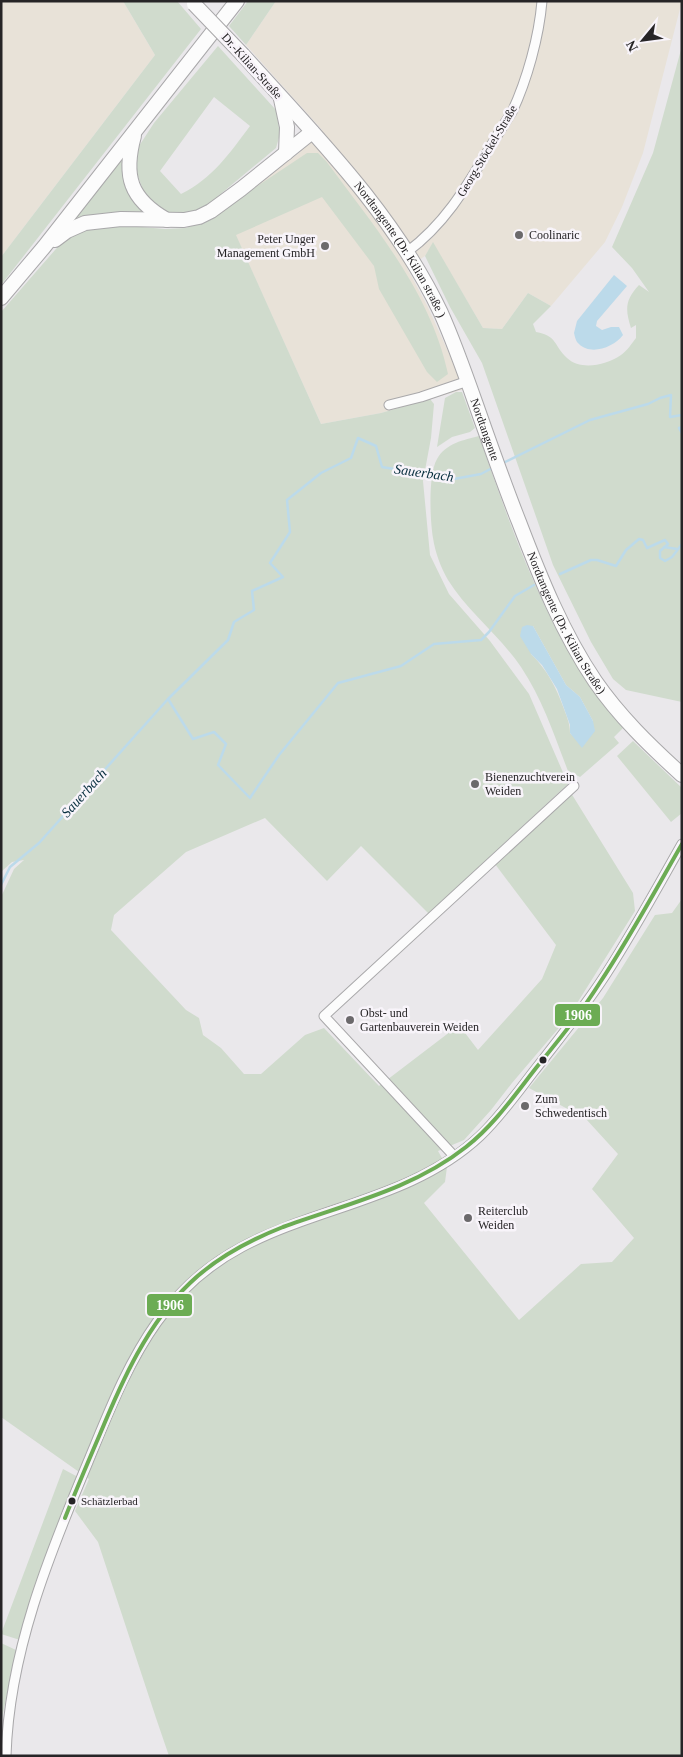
<svg xmlns="http://www.w3.org/2000/svg" width="683" height="1757" font-family="'Times New Roman',serif">
	<style>
		.commercial { fill: #e8e2d8 }
		.green { fill: #d0dbcd; fill-rule: evenodd }
		.water { fill: #bcdaea }
		.lines { fill: none; stroke-linecap: round; stroke-linejoin: round }
		.stream { stroke: #bcdaea; stroke-width: 2.5 }
		.street-casing { stroke: #a9a8aa; stroke-width: 11 }
		.primary-casing { stroke: #a9a8aa; stroke-width: 16 }
		.street { stroke: #fcfcfc; stroke-width: 9 }
		.primary { stroke: #fcfcfc; stroke-width: 14 }
		.primary-bridge-casing { stroke: #a9a8aa; stroke-width: 16; stroke-linecap: butt }
		.primary-bridge { stroke: #fcfcfc; stroke-width: 14 }
		.bus-1-casing { stroke: #f8f4fa; stroke-width: 8 }
		.bus-1 { stroke: #6cac54; stroke-width: 4 }
		.poi-dot { fill: #6b696b; stroke: #f8f4fa; stroke-width: 2 }
		.bus-dot { fill: #262426; stroke: #f8f4fa; stroke-width: 2 }
		.labels { text-anchor: middle; dominant-baseline: central; stroke-width: 5; stroke-linejoin: round; paint-order: stroke }
		.bus-label { font-size: 11px; fill: #262426; stroke: #f8f4fa; text-anchor: start }
		.street-label { font-size: 12px; fill: #262426; stroke: #f8f4fa }
		.poi-label { font-size: 12px; fill: #262426; stroke: #f8f4fa; text-anchor: start }
		.water-label { font-size: 14px; font-style: italic; fill: #072e3e; stroke: #f8f4fa }
		.line-badge { stroke: #f8f4fa; stroke-width: 2 }
		.badge-label { font-size: 14px; text-anchor: middle; font-weight: bold; fill: #fff }
	</style>
	<rect width="100%" height="100%" fill="#eae8eb"/>
	<!-- commercial -->
	<path class="commercial" d="M 1,1 L 123,1 L 155,55 L 1,257 Z
		M 276,1 L 682,1 L 643,153 L 622,207 L 605,242 L 551,306 L 528,293 L 502,329 L 483,328 L 433,243 L 425,256 L 407,268 L 427,305 L 465,389 L 381,413 L 321,424 L 223,207 L 299,153 L 322,130 L 246,45 Z"/>
	<!-- green -->
	<path class="green" d="M 123,1 L 177,1 L 201,29 L 1,285 L 1,257 L 155,55 Z
		M 248,1 L 276,1 L 246,45 L 229,26 Z
		M 218,46 L 276,110 L 280,134 L 276,148 L 205,207 L 185,215 L 166,212 L 145,195 L 134,166 L 139,146 L 154,123 ZM 214,97 L 250,126 C 229,154 213,178 181,194 L 160,171 Z
		M 682,46 L 682,702 L 626,690 L 613,679 L 591,642 L 553,565 L 482,363 L 450,307 L 425,256 L 433,242 L 483,328 L 502,329 L 528,293 L 551,306 L 533,324 L 536,332 C 558,336 553,345 567,358 C 581,371 606,365 621,355 C 627,351 632,343 636,338 L 636,325 L 631,328 C 625,309 625,300 639,285 L 649,292 L 632,268 L 612,247 L 653,153 Z
		M 307,153 L 318,153 L 326,161 C 374,226 431,293 448,374 L 437,382 L 427,372 L 379,289 L 374,266 L 322,197 L 236,235 L 321,424 L 381,413 L 430,399 L 434,404 L 431,438 L 423,481 L 430,555 L 449,594 L 490,641 L 529,694 L 568,784 L 429,914 L 361,846 L 327,881 L 265,818 L 186,852 L 114,915 L 111,930 L 186,1010 L 199,1018 L 203,1035 L 221,1048 L 244,1074 L 261,1074 L 305,1035 L 324,1028 L 379,1086 L 459,1025 L 478,1050 L 542,979 L 556,945 L 495,864 L 571,793 L 633,893 L 635,911 L 569,1016 L 512,1083 L 491,1110 L 464,1140 L 438,1151 L 447,1167 L 445,1182 L 424,1203 L 519,1320 L 581,1264 L 612,1262 L 634,1238 L 592,1189 L 618,1154 L 586,1119 L 529,1088 L 603,998 L 655,915 L 672,913 L 682,899 L 682,1756 L 169,1756 L 156,1718 L 98,1542 L 75,1511 L 89,1479 L 1,1417 L 1,897 L 14,869 L 24,860 L 12,862 L 1,872 L 1,312 L 55,250 L 71,233 L 87,229 L 119,225 L 165,229 L 186,228 L 205,221 Z
		M 124,154 C 122,186 125,194 149,216 L 70,223 Z
		M 456,392 L 462,392 L 475,428 L 470,432 L 452,437 L 437,447 L 445,398 Z
		M 479,436 C 509,522 539,610 590,687 C 600,701 612,715 623,728 L 614,737 L 619,743 L 580,777 L 568,771 C 554,735 543,700 521,667 C 500,636 468,612 448,580 C 441,568 435,552 433,538 C 430,520 428,474 437,459 C 446,443 464,440 479,436 ZM 533,626 L 566,685 L 580,697 L 593,721 L 575,738 L 570,733 C 570,724 567,717 564,709 C 556,687 548,671 531,654 Z
		M 633,741 L 682,788 L 682,813 L 671,822 L 617,756 Z
		M 63,1469 L 78,1477 L 49,1546 L 20,1640 L 1,1634 Z
		M 1,1643 L 16,1650 L 1,1723 Z"/>
	<!-- water -->
	<path class="water" d="M 614,275 L 627,286 L 597,321 L 596,326 L 602,330 L 611,327 L 619,327 L 623,335 C 614,347 591,356 579,344 C 576,342 575,337 574,333 L 577,321 Z
		M 527,625 L 533,626 L 566,685 L 580,697 L 593,721 L 595,731 L 582,748 L 570,733 L 570,725 L 557,689 L 542,665 L 531,654 L 520,636 L 522,627 Z"/>
	<g class="lines">
		<!-- stream -->
		<path class="stream" d="M 682,427 L 679,428 L 682,433
			M 501,464 L 590,420 L 648,404 L 660,398 L 671,395 L 670,417 L 682,415
			M 664,547 L 677,549
			M 560,574 L 591,560 L 597,560 L 616,566 L 626,550 L 639,539 L 643,540 L 647,548 L 665,540 L 668,544 L 660,551 L 660,558 L 665,561 L 672,557 L 682,544
			M 168,699 L 193,739 L 214,732 L 226,744 L 218,765 L 250,798 L 279,755 L 338,683 L 401,666 L 434,644 L 481,640 L 489,632 L 515,596 L 534,585
			M 1,885 L 10,867 L 39,843 L 168,699 L 228,640 L 234,622 L 254,610 L 252,591 L 283,577 L 270,563 L 290,532 L 287,500 L 321,473 L 351,458 L 358,438 L 376,446 L 382,467 L 454,479 L 481,474 L 494,467"/>
		<defs>
			<path id="street" d="M 407,252 C 457,215 478,163 512,112 C 527,80 539,37 542,1
				M 389,405 L 421,397 L 468,381
				M 454,1156 L 324,1016 L 574,786
				M 6,1756 C 9,1653 49,1555 88,1462 C 108,1414 127,1364 157,1322 C 179,1291 208,1265 242,1247 C 319,1206 414,1198 480,1136 C 500,1117 517,1093 534,1071 C 559,1039 584,1008 606,974 C 633,932 657,888 682,844"/>
			<g id="primary">
				<path id="s1" d="M 243,55 C 316,136 394,214 441,313 C 458,351 471,391 485,430 C 496,461 507,492 519,522 C 540,577 562,632 595,681 C 619,716 650,746 682,775"/>
				<path d="M 281,99 L 287,127 L 286,153"/>
				<path d="M 134,136 C 123,176 130,199 167,220"/>
				<path d="M 55,240 L 67,231 L 85,223 L 121,219 L 184,220 L 199,217 L 211,211 L 241,189 L 312,132"/>
				<path d="M 1,298 L 44,247 L 237,1"/>
			</g>
		</defs>
		<!-- street casing -->
		<use href="#street" class="street-casing"/>
		<!-- primary casing -->
		<use href="#primary" class="primary-casing"/>
		<!-- street -->
		<use href="#street" class="street"/>
		<!-- primary -->
		<use href="#primary" class="primary"/>
		<defs>
			<path id="primary-bridge" d="M 194,4 L 243,55"/>
		</defs>
		<!-- primary-bridge casing -->
		<use href="#primary-bridge" class="primary-bridge-casing"/>
		<!-- primary-bridge -->
		<use href="#primary-bridge" class="primary-bridge"/>
		<defs>
			<path id="bus-1" d="M 65,1518 C 76,1490 88,1462 100,1434 C 122,1381 147,1324 190,1283 C 216,1258 250,1240 283,1227 C 346,1204 413,1189 466,1147 C 494,1125 514,1096 536,1068 C 558,1041 580,1014 599,984 C 629,939 655,891 682,844"/>
		</defs>
		<!-- bus-1 casing -->
		<use href="#bus-1" class="bus-1-casing"/>
		<!-- bus-1 -->
		<use href="#bus-1" class="bus-1"/>
	</g>
	<!-- markers -->
	<g class="poi-dot">
		<circle cx="519" cy="235" r="5"/>
		<circle cx="325" cy="246" r="5"/>
		<circle cx="475" cy="784" r="5"/>
		<circle cx="350" cy="1020" r="5"/>
		<circle cx="525" cy="1106" r="5"/>
		<circle cx="468" cy="1218" r="5"/>
	</g>
	<g class="bus-dot">
		<circle cx="543" cy="1060" r="4.5"/>
		<circle cx="72" cy="1501" r="4.5"/>
	</g>
	<g class="labels">
		<!-- bus labels -->
		<g class="bus-label">
			<text x="81" y="1501">Schätzlerbad</text>
		</g>
		<!-- street labels -->
		<g class="street-label">
			<text transform="translate(252 66) rotate(48)">Dr.-Kilian-Straße</text>
			<text transform="translate(487 151) rotate(-59)">Georg-Stöckel-Straße</text>
			<text stroke="none"><textPath href="#s1" startOffset="251">Nordtangente (Dr. Kilian straße )</textPath></text>
			<text stroke="none"><textPath href="#s1" startOffset="451">Nordtangente</textPath></text>
			<text stroke="none"><textPath href="#s1" startOffset="661">Nordtangente (Dr. Kilian Straße)</textPath></text>
		</g>
		<!-- poi labels -->
		<g class="poi-label">
			<text x="529" y="235">Coolinaric</text>
			<text x="315" y="239" text-anchor="end">Peter Unger<tspan x="315" dy="14">Management GmbH</tspan></text>
			<text x="485" y="777">Bienenzuchtverein<tspan x="485" dy="14">Weiden</tspan></text>
			<text x="360" y="1013">Obst- und<tspan x="360" dy="14">Gartenbauverein Weiden</tspan></text>
			<text x="535" y="1099">Zum<tspan x="535" dy="14">Schwedentisch</tspan></text>
			<text x="478" y="1211">Reiterclub<tspan x="478" dy="14">Weiden</tspan></text>
		</g>
		<!-- water labels -->
		<g class="water-label">
			<text transform="translate(424 473) rotate(8)">Sauerbach</text>
			<text transform="translate(84 793) rotate(-48)">Sauerbach</text>
		</g>
	</g>
	<g class="line-badge">
		<rect x="554" y="1003" width="47" height="24" rx="5" fill="#6cac54"/>
		<rect x="146" y="1293" width="47" height="24" rx="5" fill="#6cac54"/>
	</g>
	<g class="badge-label">
		<text x="578" y="1020">1906</text>
		<text x="170" y="1310">1906</text>
	</g>
	<!-- border -->
	<rect width="683" height="1757" fill="none" stroke="#262426" stroke-width="5"/>
	<!-- north arrow -->
	<g transform="translate(643 40) rotate(241)" stroke="#f8f4fa" stroke-width="4" paint-order="stroke">
	<path d="M0-4L9 19L0 12L-9 19Z" fill="#262426"/>
	<text y="-8" font-size="14" font-weight="bold" text-anchor="middle" fill="#262426">N</text>
	</g>
</svg>
